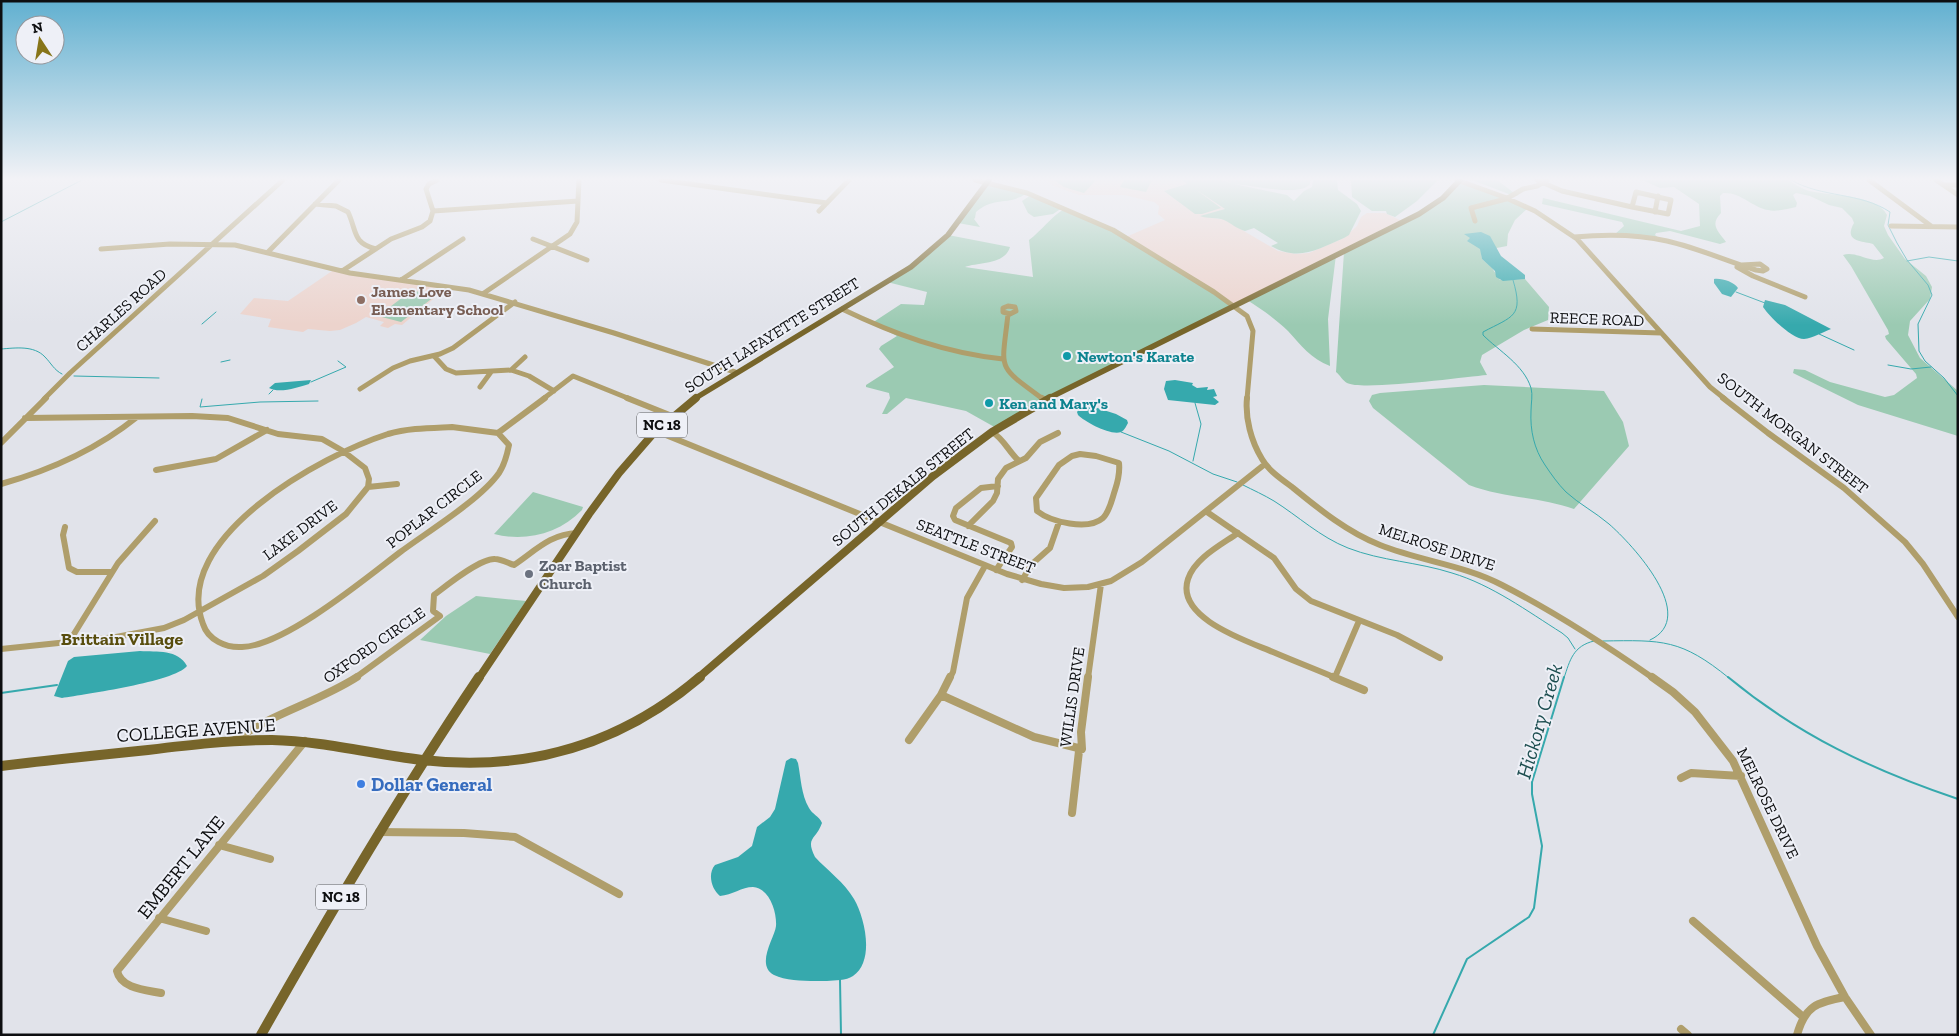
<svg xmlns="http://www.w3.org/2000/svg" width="1959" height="1036" font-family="'Zilla Slab',serif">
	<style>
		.education { fill: #ecd3cc }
		.green { fill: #9bcab2 }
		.water { fill: #36a9ad }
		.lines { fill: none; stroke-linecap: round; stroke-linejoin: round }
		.stream-far1 { stroke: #36a9ad; stroke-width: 1 }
		.stream { stroke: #36a9ad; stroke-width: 2 }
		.minor-far2 { stroke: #af9e6b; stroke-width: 5 }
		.minor-far1 { stroke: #af9e6b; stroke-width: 6 }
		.minor { stroke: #af9e6b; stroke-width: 8 }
		.major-far2 { stroke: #77652a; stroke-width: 5.5 }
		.major-far1 { stroke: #77652a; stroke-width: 8 }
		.major { stroke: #77652a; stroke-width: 10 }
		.education-dot { fill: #8d6e63; stroke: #eef0f7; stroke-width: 2 }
		.culture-dot { fill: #0f9aa8; stroke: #eef0f7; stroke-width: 2 }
		.worship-dot { fill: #6b7280; stroke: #eef0f7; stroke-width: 2 }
		.shop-dot { fill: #3f7fe0; stroke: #eef0f7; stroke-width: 2 }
		.labels { text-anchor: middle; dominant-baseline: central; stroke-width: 4; stroke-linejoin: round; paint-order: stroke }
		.shield { fill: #eef0f7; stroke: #505255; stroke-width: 1 }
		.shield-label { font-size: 15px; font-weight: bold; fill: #0d0e10 }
		.education-label { font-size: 16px; font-weight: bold; fill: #785e54; stroke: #eef0f7; text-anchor: start }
		.street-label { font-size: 16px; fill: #0d0e10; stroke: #eef0f7 }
		.culture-label { font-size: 16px; font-weight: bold; fill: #0d838f; stroke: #eef0f7; text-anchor: start }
		.worship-label { font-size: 16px; font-weight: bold; fill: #5b616d; stroke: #eef0f7; text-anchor: start }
		.neighbourhood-label { font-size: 18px; font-weight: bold; fill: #584d0d; stroke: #eef0f7 }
		.near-street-label { font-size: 19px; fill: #0d0e10; stroke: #eef0f7 }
		.near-shop-label { font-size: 19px; font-weight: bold; fill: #366cbe; stroke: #eef0f7; text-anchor: start }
		.near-water-label { font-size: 21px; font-style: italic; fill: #1c4d4f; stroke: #eef0f7 }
	</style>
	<rect width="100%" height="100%" fill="#e1e3ea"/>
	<!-- education -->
	<path class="education" d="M 1046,180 L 1182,180 L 1225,209 L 1201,216 L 1225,220 L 1278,251 L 1296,254 L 1309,253 L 1344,238 L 1357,226 L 1361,217 L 1367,213 L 1385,213 L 1404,222 L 1234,306 L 1126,237 L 1165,220 L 1158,214 L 1159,206 L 1154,202 L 1124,195 L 1079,195 L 1054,186 Z
		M 335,269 L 449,286 L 402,325 L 395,324 L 388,328 L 380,326 L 384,322 L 366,317 L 356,323 L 340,330 L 330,331 L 308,329 L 303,332 L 268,327 L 271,319 L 240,314 L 254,298 L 288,301 Z"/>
	<!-- green -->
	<path class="green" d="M 1054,180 L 1096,180 L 1084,193 L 1064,187 Z
		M 1124,180 L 1152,180 L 1146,192 L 1120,187 Z
		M 1182,180 L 1223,180 L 1231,183 L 1226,180 L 1310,180 L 1310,184 C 1301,197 1250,185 1234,184 L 1287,195 L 1294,201 L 1304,191 L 1312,187 L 1313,180 L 1337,180 L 1338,190 L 1357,204 L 1361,211 L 1349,235 L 1344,238 C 1318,249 1299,262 1271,246 L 1278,243 L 1254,228 L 1245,231 C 1237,229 1231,223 1224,220 C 1216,217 1208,219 1200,216 L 1225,209 L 1195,189 L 1221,208 L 1202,214 L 1195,214 L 1164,191 L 1187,184 Z
		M 1351,180 L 1438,180 L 1417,201 L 1395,217 L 1387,214 L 1386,211 L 1372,211 L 1352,197 Z
		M 1472,180 L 1497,180 L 1518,196 L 1514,196 Z
		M 1642,180 L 1788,180 C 1795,184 1802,189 1809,191 C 1830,196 1877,194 1887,215 L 1884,226 L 1888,235 L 1905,259 L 1926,276 L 1932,287 L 1930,299 L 1910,321 L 1908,335 L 1920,358 L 1958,391 L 1958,436 L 1858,405 L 1793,373 L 1794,369 L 1805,370 L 1830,382 L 1885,397 L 1894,395 L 1917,378 L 1916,374 L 1886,339 L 1885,336 L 1889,334 L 1888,330 L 1851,266 L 1843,255 C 1856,250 1872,265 1884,258 L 1873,244 C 1862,241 1843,242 1854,223 L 1852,218 L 1842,208 L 1829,205 L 1810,196 L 1796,193 L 1793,195 L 1797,203 L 1796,207 C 1787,209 1776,212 1768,210 C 1752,207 1741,192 1723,193 L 1720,196 L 1721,213 C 1709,225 1719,232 1726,242 L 1720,244 L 1670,231 L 1656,233 L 1655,235 L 1659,238 L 1614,235 L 1624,226 L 1622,222 L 1542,204 L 1543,198 L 1681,231 L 1700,226 L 1699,204 L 1674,187 L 1660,188 Z
		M 1460,181 L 1528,208 L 1515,220 L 1508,234 L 1507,246 L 1481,251 L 1482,259 L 1492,268 L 1500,280 L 1525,279 L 1549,307 L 1548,320 L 1524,330 L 1482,355 L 1480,362 L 1487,375 C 1464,377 1362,391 1347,383 C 1343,381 1340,375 1336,372 L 1344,252 L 1419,214 Z
		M 987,184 L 1027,193 C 1009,206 994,196 976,212 L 975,218 L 974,219 L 980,227 L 958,223 Z
		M 1031,195 L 1062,208 L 1053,214 L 1034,217 L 1028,213 L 1022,201 Z
		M 1064,209 L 1098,223 L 1234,306 L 1075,385 L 998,429 L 966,411 L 906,398 L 887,414 L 882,414 L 890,398 L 889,393 L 866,387 L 866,385 L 894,367 L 879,349 L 881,346 L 897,336 L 872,323 L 901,304 L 924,305 L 927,292 L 887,282 L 948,235 L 1010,247 C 1005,265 978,262 965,267 L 1033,277 L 1029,240 C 1042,230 1051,217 1064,209 Z
		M 1336,255 L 1328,319 L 1330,366 C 1311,359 1301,345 1288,331 C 1276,319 1261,309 1247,300 Z
		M 411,291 L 416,291 L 434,297 L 401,322 L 378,316 Z
		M 1484,385 L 1604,391 L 1623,422 L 1629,446 L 1574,509 C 1540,497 1503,498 1469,485 L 1373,408 L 1369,401 L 1372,395 L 1380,393 Z
		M 533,492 L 583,507 L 582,510 C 559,534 525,542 494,534 Z
		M 476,596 L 526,601 L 490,654 L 420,640 L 446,616 Z"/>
	<!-- water -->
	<path class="water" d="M 1481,232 L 1490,236 L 1501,256 L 1525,275 L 1525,279 L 1503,281 L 1496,277 L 1495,271 L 1482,259 L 1480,249 L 1467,241 L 1470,238 L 1464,234 Z
		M 1714,279 C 1722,278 1734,282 1738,288 L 1731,297 L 1722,294 L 1714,283 Z
		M 1765,300 L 1785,305 L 1831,329 C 1823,332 1813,338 1804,339 C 1792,339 1770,317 1763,307 Z
		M 311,380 L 309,384 C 298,387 280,394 269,388 L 275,383 Z
		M 1175,380 L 1193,383 L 1192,385 L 1197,388 L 1208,387 L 1207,390 L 1214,389 L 1217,396 L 1213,397 L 1219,402 L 1215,405 L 1168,400 L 1164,389 L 1166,381 Z
		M 1091,406 L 1116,414 L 1127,420 L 1128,423 C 1126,426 1125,430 1121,432 C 1111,436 1085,422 1078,415 L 1077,412 L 1080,408 Z
		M 140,651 C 157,652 178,649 187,666 C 174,682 86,694 62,698 L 54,696 L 68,661 L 74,657 Z
		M 791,758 L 796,759 L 798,763 C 801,778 801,794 809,808 C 812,814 819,816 822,823 C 816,840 805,837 815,857 C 827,870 845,883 854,899 C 865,918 875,961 853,976 C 846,981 835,980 827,981 C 812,981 788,982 774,975 C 755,965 775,937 776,926 C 777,913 770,888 753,887 C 742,887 732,895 720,896 C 712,890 707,874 715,865 L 738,857 L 752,846 L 757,827 L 770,817 L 775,809 L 786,761 Z"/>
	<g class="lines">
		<!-- stream-far1 -->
		<path class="stream-far1" d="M 1791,180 C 1822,198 1860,192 1890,212 L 1888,225 L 1897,243 L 1907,260 L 1928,285 L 1932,295 L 1918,324 L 1919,351 L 1925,361 L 1944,378 L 1958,396
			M 1,222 L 82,180
			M 1907,261 L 1929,257 L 1958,261
			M 1513,280 C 1524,317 1513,316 1483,332 L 1483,335 C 1499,351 1524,365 1531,388 C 1533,395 1531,403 1531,411 C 1530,430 1534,449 1545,465 C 1551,474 1558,484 1566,492 C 1579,504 1595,512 1609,524 C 1632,544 1700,617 1650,640
			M 1736,292 L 1765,303
			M 202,324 L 216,312
			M 1819,334 L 1854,350
			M 1,349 C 15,348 34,345 45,357 C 51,363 54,370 62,374
			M 221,362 L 230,360
			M 1888,365 L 1911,369 L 1931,367
			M 74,376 L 159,378
			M 311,382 L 346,367 L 338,361
			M 269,394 L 273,390
			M 202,399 L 200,407 L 260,402 L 318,401
			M 1121,432 L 1169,451 L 1213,474 L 1237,482
			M 1193,461 L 1201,424 L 1195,403
			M 1243,485 C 1253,490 1264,495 1274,501 C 1298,516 1320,537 1348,548 C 1381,561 1418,562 1452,573 C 1492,585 1527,611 1562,633 L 1568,638 L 1575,649
			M 1603,641 C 1663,640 1681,639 1729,678
			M 1564,678 C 1570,660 1573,646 1594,641"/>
		<!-- stream -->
		<path class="stream" d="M 1728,677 C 1798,735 1872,770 1958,799
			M 1,693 L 57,685
			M 840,980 L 841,1035
			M 1433,1035 L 1467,959 L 1529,917 L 1534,908 L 1542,846 L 1532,794 L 1532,782 L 1564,677"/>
		<!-- minor-far2 -->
		<path class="minor-far2" d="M 661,180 L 827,203
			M 975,180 L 1027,193 L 1113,230 L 1214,292 L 1247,316 L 1253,331 L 1247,399
			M 1457,180 L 1504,197 L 1535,211 L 1577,239 L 1710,387 L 1725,399
			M 1537,180 L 1562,191 L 1632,207
			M 1869,180 L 1931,226
			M 1936,180 L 1958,195
			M 1944,185 L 1958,185
			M 1636,192 L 1671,200 L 1668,214 L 1632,207 Z
			M 315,204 L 336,206 L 348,212 C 357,231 352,243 376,249
			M 433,211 L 578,201
			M 819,211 L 849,180
			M 1655,212 L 1658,196
			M 1475,221 L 1471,208 L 1506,199 L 1523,189 L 1537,186 L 1547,180
			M 1891,226 L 1958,227
			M 1574,237 C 1605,234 1637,234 1667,241 C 1698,248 1726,261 1756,270 L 1763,271 L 1767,269 L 1760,264 L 1742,265
			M 533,239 L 587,260
			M 101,249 L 170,244 L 235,245 L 350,273 L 469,290 L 614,333 L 735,372
			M 268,252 L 339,180
			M 1737,267 L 1753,276 L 1805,297
			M 342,271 L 391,239 L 422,227 L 430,221 L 433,211 L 426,189 L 429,184 L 437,180
			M 401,280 L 463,239
			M 484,293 L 570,234 L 577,222 L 579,180
			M 1008,306 L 1015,307 L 1016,311 L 1010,314 L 1003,312 L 1003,308 Z
			M 842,309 C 894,334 945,353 1003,359
			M 1008,314 C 1002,371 995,364 1043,399
			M 1532,329 L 1661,333
			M 434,356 L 446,369 L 456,373 L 511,370 L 529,376 L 554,391
			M 511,370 L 525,357
			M 480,387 L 491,372
			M 360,389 L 393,368 L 410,361 L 440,354 L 453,348 L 515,302
			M 44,399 L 70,373 L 283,180
			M 543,399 L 573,376 L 630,399"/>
		<!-- minor-far1 -->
		<path class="minor-far1" d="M 627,398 L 672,416
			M 1042,398 L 1045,400
			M 1247,398 C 1245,418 1251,441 1262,459 C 1269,471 1281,479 1292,487 C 1319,509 1347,532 1380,545 C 1420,561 1464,565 1502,585 C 1553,611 1607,646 1653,678
			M 1723,398 L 1768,433 L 1844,488 L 1905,542 L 1923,564 L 1958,617
			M 452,427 L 498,433 L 509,445 C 507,455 505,464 499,473 C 480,500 427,532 399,553 C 365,579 284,646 242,647 C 226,648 208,640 203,624 C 170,538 322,455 388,434 C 409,428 431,428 452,427 Z
			M 656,431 L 1007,574 L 1041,584 L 1064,588 L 1088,587 L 1111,581 L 1142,562 L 1265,464
			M 992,432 C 1004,439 1008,451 1019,461
			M 498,433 L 545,398
			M 1,443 L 46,398
			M 1080,454 L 1096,456 L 1119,463 C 1120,472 1118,481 1115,490 C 1112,499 1110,511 1103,518 C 1088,531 1051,522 1037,511 L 1036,498 L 1059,465 L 1072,456 Z
			M 156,470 L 216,459 L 267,430
			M 1,484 C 51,470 96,450 137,417
			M 368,487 L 397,484
			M 1207,512 L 1274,558 L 1296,589 L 1311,601 L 1397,635 L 1440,658
			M 968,526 L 993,501 L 997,493 L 998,479 L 1006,468 L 1026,458 L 1040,442 L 1058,433
			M 65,527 L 63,535 L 69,568 L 77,572 L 110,572
			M 1238,533 C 1221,545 1195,558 1188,579 C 1175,618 1247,641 1273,652 C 1294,661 1315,669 1336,678
			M 996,570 L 1012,547 L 1011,543 L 955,520 L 953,516 L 956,508 L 981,488 L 998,486
			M 1022,580 L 1032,564 L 1050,548 L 1059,522
			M 69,642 L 118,563 L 155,521
			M 1,649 L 116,637 L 164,628 L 184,620 L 263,576 L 298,551 L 346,514 L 368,487 L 369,479 L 365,468 L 343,451 L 322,439 L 278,434 L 228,418 L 192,416 L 25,418
			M 1335,677 L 1359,621
			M 355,678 L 440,616 L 433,611 L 434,595 C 446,586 480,558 495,559 C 501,559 508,563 514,565 C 535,551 550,534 577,533
			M 950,678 L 953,672 L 967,598 L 985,566
			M 1088,678 L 1101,584"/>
		<!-- minor -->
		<path class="minor" d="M 1333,677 L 1364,690
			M 1652,677 L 1673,692 L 1695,712 L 1733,761 L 1817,946 L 1845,997 L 1871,1035
			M 941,695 L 1034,737 L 1082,749
			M 235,740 C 273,713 318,702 357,677
			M 909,740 L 941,695 L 950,677
			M 1681,778 L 1691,773 L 1741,776
			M 1072,813 L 1079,751 L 1082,749 L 1081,732 L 1088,677
			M 379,832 L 464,833 L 515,837 L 619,894
			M 219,845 L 270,859
			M 159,918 L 206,931
			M 1693,921 L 1802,1016
			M 161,993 C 146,990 121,989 117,971 L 305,741
			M 1681,1029 L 1688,1035
			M 1797,1035 C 1805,1006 1817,1002 1845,997"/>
		<!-- major-far2 -->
		<path class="major-far2" d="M 694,399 L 911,267 L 948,235 L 989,180
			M 1047,399 L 1419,214 L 1443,198 L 1460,180"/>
		<!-- major-far1 -->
		<path class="major-far1" d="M 479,678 L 589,514 L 619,473 L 652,435 L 696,398
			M 698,678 L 933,476 L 992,432 L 1050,398"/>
		<!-- major -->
		<path class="major" d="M 1,766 C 50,760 99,755 148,750 C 189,745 231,740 272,740 C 323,741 372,754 422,760 C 527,772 619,746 700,677
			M 261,1035 C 330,913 401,793 479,677"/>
	</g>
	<!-- sky -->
	<linearGradient id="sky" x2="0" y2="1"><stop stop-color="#61b0d0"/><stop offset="0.55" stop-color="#f2f2f6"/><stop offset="1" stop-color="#f2f2f6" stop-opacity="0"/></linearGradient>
	<rect width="1959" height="325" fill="url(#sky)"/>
	<!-- markers -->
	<circle class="education-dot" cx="361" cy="300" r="5"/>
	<g class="culture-dot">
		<circle cx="1067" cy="356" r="5"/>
		<circle cx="989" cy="403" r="5"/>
	</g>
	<circle class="worship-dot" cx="529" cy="574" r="5"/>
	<circle class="shop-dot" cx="361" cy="784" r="5"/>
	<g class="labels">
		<!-- shield labels -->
		<g class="shield">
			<rect x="637" y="412.5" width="50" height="25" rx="4"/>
			<rect x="316" y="884.5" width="50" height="25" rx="4"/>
		</g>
		<g class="shield-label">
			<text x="662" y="425">NC 18</text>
			<text x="341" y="897">NC 18</text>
		</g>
		<!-- education labels -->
		<g class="education-label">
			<text x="371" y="291">James Love<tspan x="371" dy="18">Elementary School</tspan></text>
		</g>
		<!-- street labels -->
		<g class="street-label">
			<text transform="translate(121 310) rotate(-42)">CHARLES ROAD</text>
			<text transform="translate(1597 319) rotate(2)">REECE ROAD</text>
			<text transform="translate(772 335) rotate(-32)">SOUTH LAFAYETTE STREET</text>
			<text transform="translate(1793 433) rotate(38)">SOUTH MORGAN STREET</text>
			<text transform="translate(903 487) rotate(-39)">SOUTH DEKALB STREET</text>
			<text transform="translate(434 509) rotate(-38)">POPLAR CIRCLE</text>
			<text transform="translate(300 530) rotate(-37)">LAKE DRIVE</text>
			<text transform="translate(976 546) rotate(21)">SEATTLE STREET</text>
			<text transform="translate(1437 547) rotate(18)">MELROSE DRIVE</text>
			<text transform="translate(374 645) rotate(-35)">OXFORD CIRCLE</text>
			<text transform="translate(1072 697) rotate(-82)">WILLIS DRIVE</text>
			<text transform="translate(1768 803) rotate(64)">MELROSE DRIVE</text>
		</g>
		<!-- culture labels -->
		<g class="culture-label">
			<text x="1077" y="356">Newton's Karate</text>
			<text x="999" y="403">Ken and Mary's</text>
		</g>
		<!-- worship labels -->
		<g class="worship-label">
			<text x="539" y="565">Zoar Baptist<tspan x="539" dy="18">Church</tspan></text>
		</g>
		<!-- neighbourhood labels -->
		<g class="neighbourhood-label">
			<text x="122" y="639">Brittain Village</text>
		</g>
		<!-- near-street labels -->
		<g class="near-street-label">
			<text transform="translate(196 730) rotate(-4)">COLLEGE AVENUE</text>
			<text transform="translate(181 867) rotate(-51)">EMBERT LANE</text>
		</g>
		<!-- near-shop labels -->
		<g class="near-shop-label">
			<text x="371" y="784">Dollar General</text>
		</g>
		<!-- near-water labels -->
		<g class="near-water-label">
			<text transform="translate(1539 721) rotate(-74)">Hickory Creek</text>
		</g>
	</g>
	<!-- border -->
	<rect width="1959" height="1036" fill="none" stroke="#0d0e10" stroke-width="5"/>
	<!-- north arrow -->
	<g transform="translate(40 40) rotate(348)"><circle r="24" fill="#eef0f7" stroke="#94969b"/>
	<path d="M0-4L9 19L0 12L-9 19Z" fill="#877519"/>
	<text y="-8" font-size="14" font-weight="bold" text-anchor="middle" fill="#0d0e10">N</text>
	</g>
</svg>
